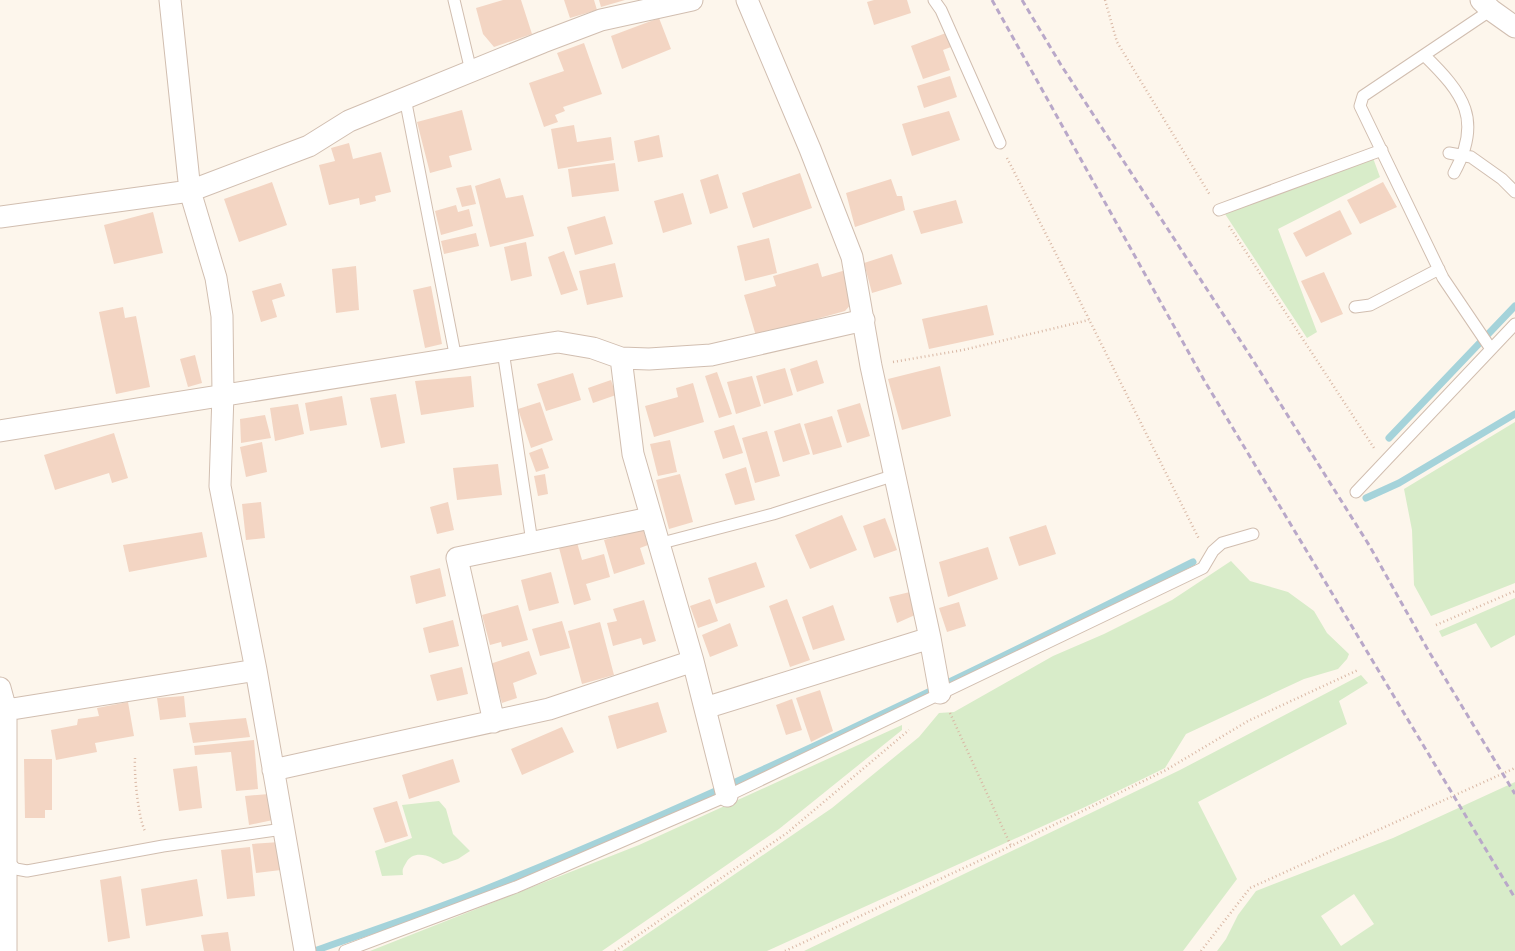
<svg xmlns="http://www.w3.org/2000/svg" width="1515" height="951" font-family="'Titillium Web',sans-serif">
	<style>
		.green { fill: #d8ecc9; fill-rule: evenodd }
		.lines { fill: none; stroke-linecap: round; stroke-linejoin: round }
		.stream { stroke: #a5d3da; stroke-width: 7 }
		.building { fill: #f3d5c3 }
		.service-casing { stroke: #d1beb0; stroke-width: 13 }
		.minor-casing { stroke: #d1beb0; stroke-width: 23 }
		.path { stroke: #d9b8a5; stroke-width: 2.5; stroke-dasharray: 1 3; stroke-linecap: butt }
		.service { stroke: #fff; stroke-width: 11 }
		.minor { stroke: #fff; stroke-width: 21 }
		.rail { stroke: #b9a8c9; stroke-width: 3; stroke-dasharray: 6 4; stroke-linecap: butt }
	</style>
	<rect width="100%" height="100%" fill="#fdf6ec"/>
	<!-- green -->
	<path class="green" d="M 1373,158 L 1380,177 L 1278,229 L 1317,332 L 1307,338 L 1225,214 Z
		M 1515,422 L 1515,583 L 1431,616 L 1414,585 L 1412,530 L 1404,489 Z
		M 1231,561 L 1250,581 L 1288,592 L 1314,611 L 1327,633 L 1349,654 L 1347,659 L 1338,669 L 1304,679 L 1186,734 L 1165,768 L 1085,807 L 767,951 L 622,951 L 832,808 L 919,737 L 939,713 L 954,712 L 1053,656 L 1104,634 L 1172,600 Z
		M 1515,598 L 1515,635 L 1491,648 L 1476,623 L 1442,637 L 1439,631 Z
		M 1361,675 L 1368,683 L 1339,701 L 1347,724 L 1198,802 L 1237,879 L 1183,951 L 804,951 L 1180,770 Z
		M 902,725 L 902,730 L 779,829 L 602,951 L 370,951 L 639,845 Z
		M 1515,782 L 1515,951 L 1217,951 L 1226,939 L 1238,915 L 1256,891 L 1393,838 ZM 1354,894 L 1374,924 L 1341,946 L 1321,916 Z
		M 439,801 L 446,809 L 453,834 L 470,851 L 458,859 L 443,864 C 433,857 414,848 406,863 C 403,868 402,869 403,875 L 382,876 L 375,851 L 412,838 L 402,805 Z"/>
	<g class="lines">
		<!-- stream -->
		<path class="stream" d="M 1389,438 L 1515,306
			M 1366,498 L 1399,483 L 1515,414
			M 314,951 C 373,930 433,911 491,887 C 730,790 962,678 1193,562"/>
	</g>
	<!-- building -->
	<path class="building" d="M 503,0 L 521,0 L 532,34 L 494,47 L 483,34 L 476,8 Z
		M 564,0 L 594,0 L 597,10 L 570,18 Z
		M 599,0 L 625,0 L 601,7 Z
		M 874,0 L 907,0 L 911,13 L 874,25 L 867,2 Z
		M 659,18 L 671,49 L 622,69 L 611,36 Z
		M 946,33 L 951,47 L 943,50 L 950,70 L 923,79 L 911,46 Z
		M 584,43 L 602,94 L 563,107 L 565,111 L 555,115 L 558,122 L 544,127 L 529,83 L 564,71 L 557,53 Z
		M 950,76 L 957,97 L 924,108 L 917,86 Z
		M 462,110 L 472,150 L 449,156 L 452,167 L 430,173 L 417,122 Z
		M 949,111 L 960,140 L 912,156 L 902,124 Z
		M 574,125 L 577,142 L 611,137 L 614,160 L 558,169 L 551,129 Z
		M 659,135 L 663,157 L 638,162 L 634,141 Z
		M 349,143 L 353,159 L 381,152 L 391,192 L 375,196 L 376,201 L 360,205 L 359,198 L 329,205 L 319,165 L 335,161 L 331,148 Z
		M 615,163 L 619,191 L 572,197 L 568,169 Z
		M 800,173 L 812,208 L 753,228 L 742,193 Z
		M 718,174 L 728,208 L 710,214 L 700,180 Z
		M 500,178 L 506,198 L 523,195 L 534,236 L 490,247 L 475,186 Z
		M 891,179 L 897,196 L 902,196 L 905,210 L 855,227 L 846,193 Z
		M 272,182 L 287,225 L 239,242 L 224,199 Z
		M 1383,182 L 1397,207 L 1360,224 L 1347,200 Z
		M 471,185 L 476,204 L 462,207 L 456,188 Z
		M 683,193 L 692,224 L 663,233 L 654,201 Z
		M 956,200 L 963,223 L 921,234 L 913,211 Z
		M 456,205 L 458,212 L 469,209 L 473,226 L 441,235 L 435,211 Z
		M 1340,210 L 1352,234 L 1306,257 L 1293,233 Z
		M 153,212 L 163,253 L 114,264 L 104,225 Z
		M 605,216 L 613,244 L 575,255 L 567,227 Z
		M 476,233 L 479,246 L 444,254 L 441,241 Z
		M 769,238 L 777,273 L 745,281 L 737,246 Z
		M 526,242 L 532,276 L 511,281 L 504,247 Z
		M 564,251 L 578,290 L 561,295 L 548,257 Z
		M 892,254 L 902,284 L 872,293 L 864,263 Z
		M 615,263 L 623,297 L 587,305 L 579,271 Z
		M 818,263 L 822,277 L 846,270 L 854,301 L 845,311 L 756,336 L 744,295 L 776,286 L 773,276 Z
		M 356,266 L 359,310 L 336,313 L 332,269 Z
		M 1324,272 L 1343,314 L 1321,323 L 1301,281 Z
		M 281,283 L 285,296 L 272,300 L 277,317 L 261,322 L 252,291 Z
		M 431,286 L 442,344 L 425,348 L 413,290 Z
		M 987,305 L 994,335 L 929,349 L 922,319 Z
		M 123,307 L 125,318 L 136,316 L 150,387 L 116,394 L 99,312 Z
		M 195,355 L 202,383 L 188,387 L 180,359 Z
		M 817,360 L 824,383 L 797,392 L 790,369 Z
		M 940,366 L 951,416 L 902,430 L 888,379 Z
		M 785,368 L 793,395 L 764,404 L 756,376 Z
		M 717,372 L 732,414 L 719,418 L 705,376 Z
		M 573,373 L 581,400 L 546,411 L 537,384 Z
		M 471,376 L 474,407 L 421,415 L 415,381 Z
		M 752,376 L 761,406 L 736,414 L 727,382 Z
		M 611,380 L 616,395 L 593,403 L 588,388 Z
		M 693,383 L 704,422 L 654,437 L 645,406 L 678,397 L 676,388 Z
		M 396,394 L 405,443 L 381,448 L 370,398 Z
		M 342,396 L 347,425 L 310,431 L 305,403 Z
		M 540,402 L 553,440 L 531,448 L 518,409 Z
		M 860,403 L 870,436 L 847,443 L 837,410 Z
		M 298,404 L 304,434 L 275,441 L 270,408 Z
		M 265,415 L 271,438 L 241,443 L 240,419 Z
		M 832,416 L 842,447 L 813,455 L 804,424 Z
		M 800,423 L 810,454 L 783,462 L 774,431 Z
		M 734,425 L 743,453 L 723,459 L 714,431 Z
		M 767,431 L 780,476 L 755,483 L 742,438 Z
		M 114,433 L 128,478 L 112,483 L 109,473 L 55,490 L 44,455 Z
		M 670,440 L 677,472 L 658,476 L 650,444 Z
		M 262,442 L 267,472 L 246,477 L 240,447 Z
		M 542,448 L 549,468 L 536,472 L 529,453 Z
		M 498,464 L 502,495 L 457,500 L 453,468 Z
		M 746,467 L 755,500 L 735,505 L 725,474 Z
		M 545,474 L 548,494 L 538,496 L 534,476 Z
		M 680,474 L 693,522 L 669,529 L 656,480 Z
		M 261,502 L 265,538 L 246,540 L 242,504 Z
		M 448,502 L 454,530 L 437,534 L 430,507 Z
		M 842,515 L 857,550 L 810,569 L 795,535 Z
		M 885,518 L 897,550 L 874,558 L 863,526 Z
		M 1046,525 L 1056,554 L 1019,566 L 1009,537 Z
		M 643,529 L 648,545 L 640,548 L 645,564 L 614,574 L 604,540 Z
		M 202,532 L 207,557 L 129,572 L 123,545 Z
		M 576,539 L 582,560 L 604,554 L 610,577 L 586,584 L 591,600 L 574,605 L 558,544 Z
		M 988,547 L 998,579 L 948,597 L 939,562 Z
		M 756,562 L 765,587 L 716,604 L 708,578 Z
		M 440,568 L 446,596 L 416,604 L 410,576 Z
		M 551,572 L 559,603 L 529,611 L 521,580 Z
		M 910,592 L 915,615 L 897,623 L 889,597 Z
		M 710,599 L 718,621 L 698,628 L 690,606 Z
		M 787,599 L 810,660 L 790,667 L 769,606 Z
		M 644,600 L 656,641 L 643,645 L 641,638 L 613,646 L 607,623 L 617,621 L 613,609 Z
		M 959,602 L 966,626 L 947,632 L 939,608 Z
		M 518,605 L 528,640 L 502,647 L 501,642 L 490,645 L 482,615 Z
		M 833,605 L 845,640 L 813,650 L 802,617 Z
		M 453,620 L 459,646 L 429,653 L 423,628 Z
		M 562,621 L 570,648 L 540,656 L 532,629 Z
		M 600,622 L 614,675 L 582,684 L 568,631 Z
		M 730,623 L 738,646 L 710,657 L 702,635 Z
		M 529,651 L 537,674 L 513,683 L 517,698 L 502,703 L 490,664 Z
		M 462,667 L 468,694 L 437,701 L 430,675 Z
		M 820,690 L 833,731 L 811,742 L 796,698 Z
		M 184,696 L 186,717 L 160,720 L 157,698 Z
		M 792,699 L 802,730 L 786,735 L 776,705 Z
		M 128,702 L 134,736 L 95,743 L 97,752 L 56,760 L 51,730 L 77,725 L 78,719 L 99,716 L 97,708 Z
		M 658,702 L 667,732 L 617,749 L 608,716 Z
		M 246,718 L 250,737 L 193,743 L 189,723 Z
		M 562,727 L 574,752 L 522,775 L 511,749 Z
		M 254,740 L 258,789 L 236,791 L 231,752 L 195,755 L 194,746 Z
		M 24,759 L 52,759 L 52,810 L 45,810 L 45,818 L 25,818 Z
		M 453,759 L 460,782 L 409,799 L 402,775 Z
		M 197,766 L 202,808 L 179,811 L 173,769 Z
		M 269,794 L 273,820 L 249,825 L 245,796 Z
		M 397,801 L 408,836 L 385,843 L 373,808 Z
		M 280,842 L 281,870 L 256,873 L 252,844 Z
		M 250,847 L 255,896 L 227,899 L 221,850 Z
		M 121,876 L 130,938 L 108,942 L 100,880 Z
		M 197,879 L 203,916 L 146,926 L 141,889 Z
		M 228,932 L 231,951 L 204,951 L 201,935 Z"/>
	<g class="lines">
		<defs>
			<path id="service" d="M 454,0 L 471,71
				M 934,0 L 941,10 L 1000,143
				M 1491,10 L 1363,96 L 1360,106 L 1443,278 L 1491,349
				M 1424,55 C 1464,94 1483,120 1454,173
				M 405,98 L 456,359
				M 1449,153 L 1471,157 L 1502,179 L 1515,192
				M 1219,210 L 1382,150
				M 1355,307 L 1370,305 L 1439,269
				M 503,351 L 532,542
				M 1356,492 L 1515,324
				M 658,544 L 773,514 L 895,475
				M 6,860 L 16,869 L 27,871 L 163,846 L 283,829
				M 345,951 L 516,887 L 727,796 L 1203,568 L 1213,551 L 1222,543 L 1253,534"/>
			<path id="minor" d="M 170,0 L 190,191 L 216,278 L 222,316 L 223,394 L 220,486 L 256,670 L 305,951
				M 747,0 L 810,149 L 852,257 L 871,366 L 930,638 L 940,693
				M 1481,0 L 1491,10 L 1515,27
				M 0,217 L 190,191 L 309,146 L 349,121 L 543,42 L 601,20 L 692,0
				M 621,358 L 633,454 L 693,661 L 727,796
				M 0,431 L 558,342 L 593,348 L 621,358 L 649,359 L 711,355 L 864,320
				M 0,688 L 6,710 L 6,951
				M 705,708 L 930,638
				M 6,710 L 256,670
				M 494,722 L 457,558 L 650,518
				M 273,770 L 549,709 L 693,661"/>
		</defs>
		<!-- service casing -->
		<use href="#service" class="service-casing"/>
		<!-- minor casing -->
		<use href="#minor" class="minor-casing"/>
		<!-- path -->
		<path class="path" d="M 1105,0 L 1117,42 L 1210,195
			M 1007,158 C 1072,284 1135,412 1199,539
			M 1229,226 L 1374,448
			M 893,362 L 963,350 L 1089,320
			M 1436,625 L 1515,591
			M 950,713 L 1011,846
			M 135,758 C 134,774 138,817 145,831
			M 615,951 L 787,833 L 909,730
			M 785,951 L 1011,846 L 1166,770 L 1248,721 L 1358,670
			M 1201,951 L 1250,888 L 1515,768"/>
		<!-- service -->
		<use href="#service" class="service"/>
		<!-- minor -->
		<use href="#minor" class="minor"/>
		<!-- rail -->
		<path class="rail" d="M 992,0 L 1204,380 L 1515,898
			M 1022,0 L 1061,65 L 1251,357 L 1369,545 L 1428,650 L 1515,794"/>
	</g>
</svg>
